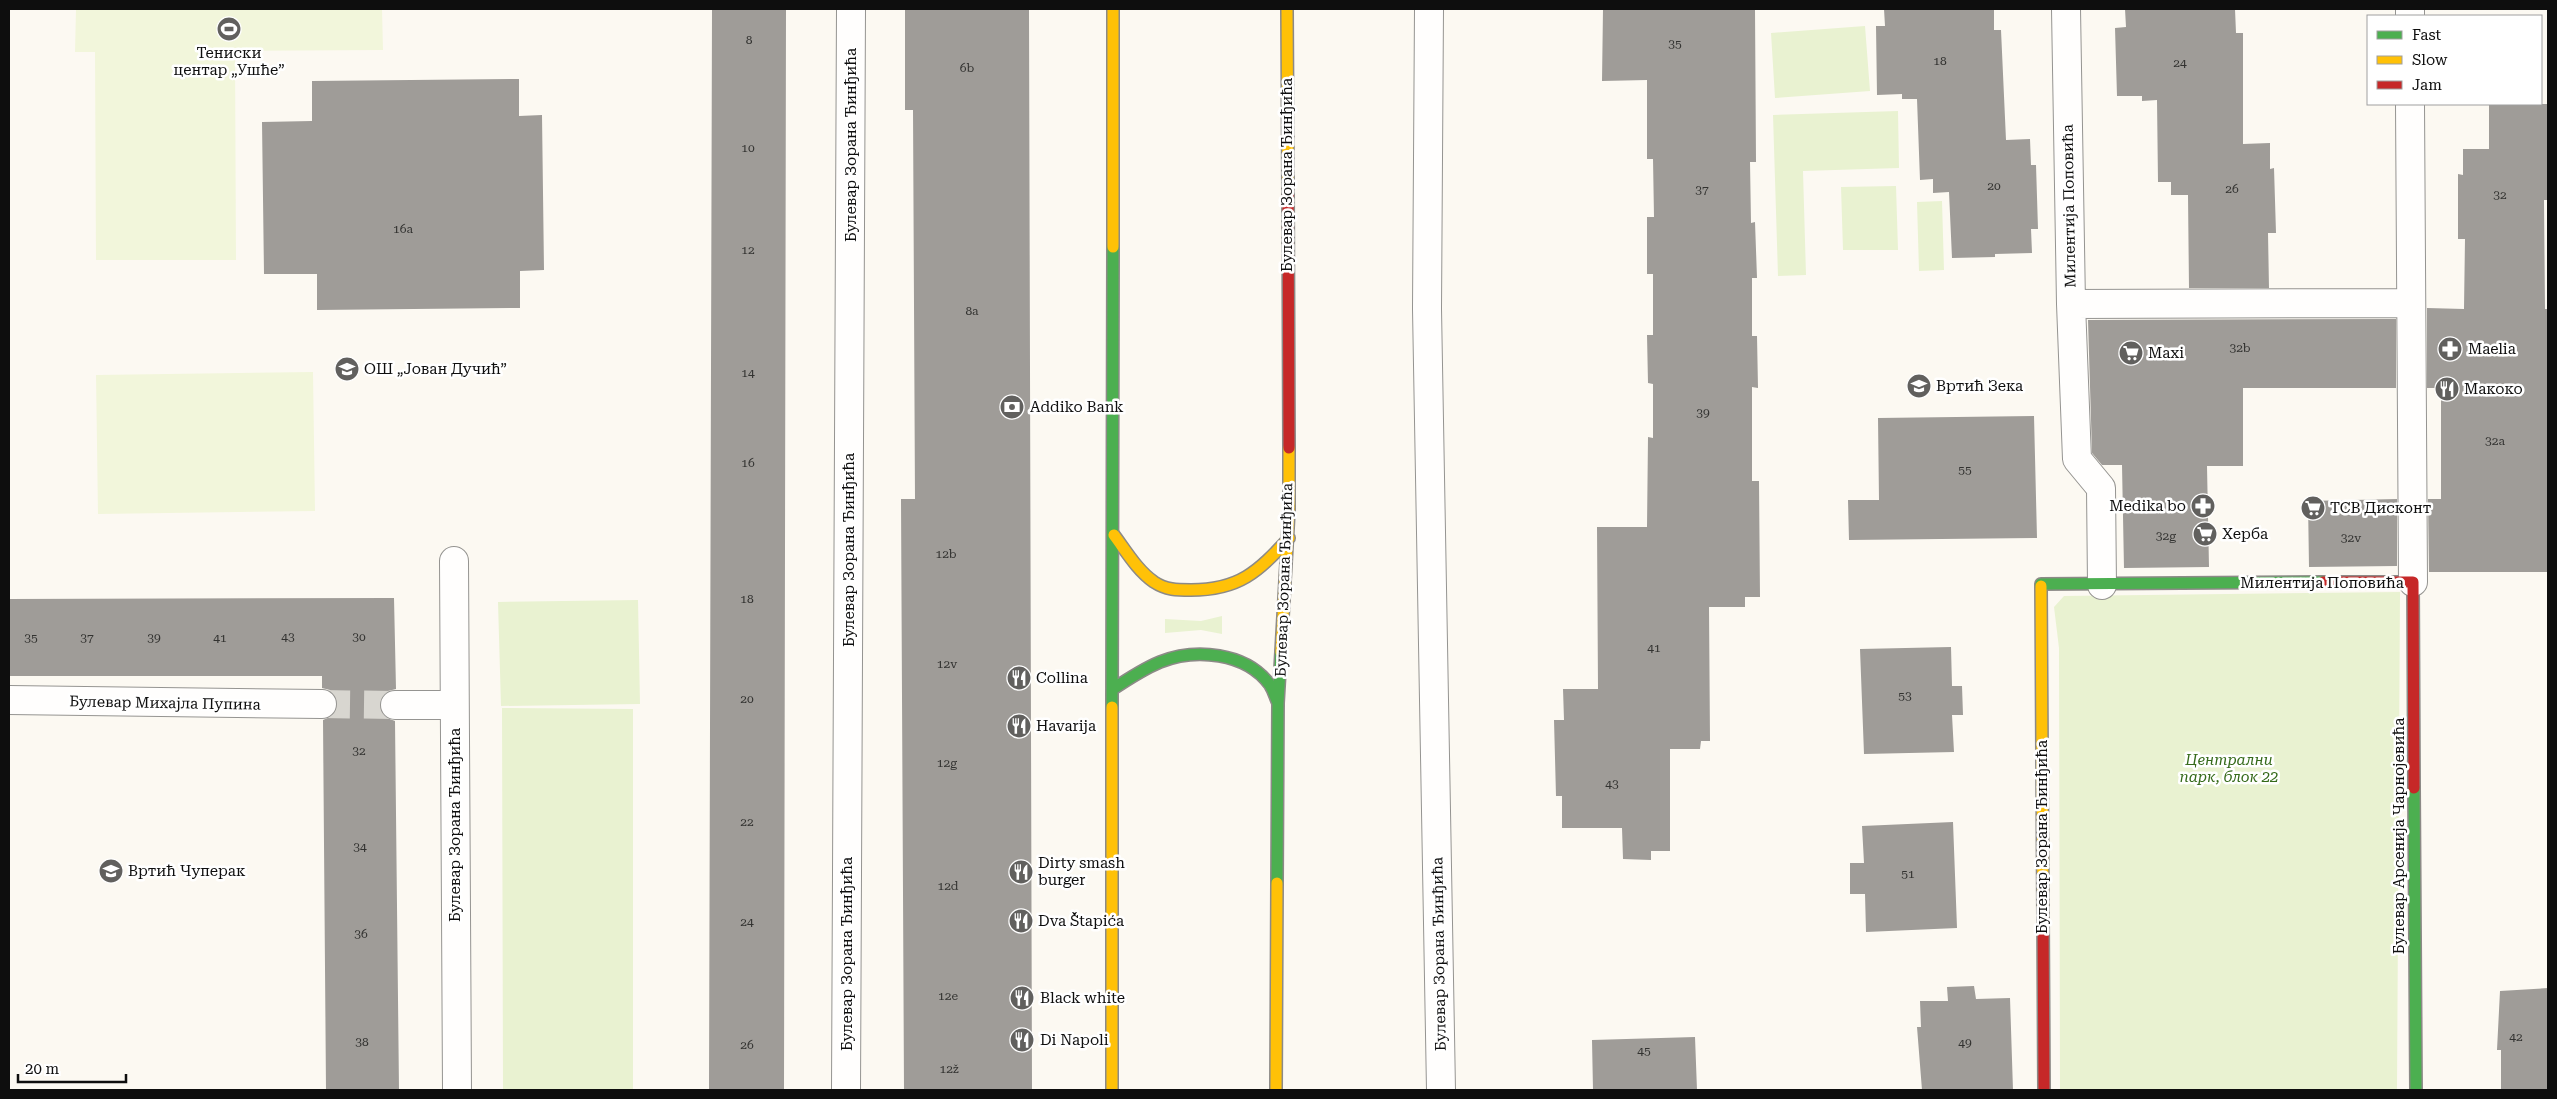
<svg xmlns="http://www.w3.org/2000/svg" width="2557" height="1099" font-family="'Roboto Serif',serif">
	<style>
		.green { fill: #e9f2d1 }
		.pitch { fill: #f2f6db }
		.building { fill: #9f9c98 }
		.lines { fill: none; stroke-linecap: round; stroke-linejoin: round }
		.street-tunnel { stroke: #d8d6d0; stroke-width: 28; stroke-dasharray: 28 14; stroke-linecap: butt }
		.street-casing { stroke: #959491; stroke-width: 30 }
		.fast-casing { stroke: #8c8a87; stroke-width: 14 }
		.slow-casing { stroke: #8c8a87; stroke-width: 14 }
		.jam-casing { stroke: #8c8a87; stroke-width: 14 }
		.street { stroke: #fffefd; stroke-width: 28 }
		.fast { stroke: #4caf50; stroke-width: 11 }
		.slow { stroke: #ffc107; stroke-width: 11 }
		.jam { stroke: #c62828; stroke-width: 11 }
		.labels { text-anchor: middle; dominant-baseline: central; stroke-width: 5; stroke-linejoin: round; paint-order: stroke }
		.number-label { font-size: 12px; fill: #323230 }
		.poi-label { font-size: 15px; fill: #0e0e0e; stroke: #fff; text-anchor: start }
		.street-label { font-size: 15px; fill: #0e0e0e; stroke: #fff }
		.park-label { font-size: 15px; font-style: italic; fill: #356a1a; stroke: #fff }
	</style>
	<rect width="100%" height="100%" fill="#fcf9f2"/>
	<!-- green -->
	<path class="green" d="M 1865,26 L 1870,91 L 1775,98 L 1771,33 Z
		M 1898,111 L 1899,168 L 1803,171 L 1806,275 L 1778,276 L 1773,115 Z
		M 1896,186 L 1898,250 L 1843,250 L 1841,187 Z
		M 1942,201 L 1944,270 L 1919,271 L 1917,202 Z
		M 2400,592 L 2397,1090 L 2060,1090 L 2059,648 L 2054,607 L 2064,596 Z
		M 638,600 L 640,704 L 501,706 L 498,602 Z
		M 1222,616 L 1222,634 L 1201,630 L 1165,633 L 1165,619 L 1201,621 Z
		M 502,708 L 633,709 L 633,1090 L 503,1090 Z"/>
	<!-- pitch -->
	<path class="pitch" d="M 76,9 L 382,9 L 383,50 L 235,51 L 236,260 L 96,260 L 95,52 L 75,52 Z
		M 313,372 L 315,511 L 98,514 L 96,375 Z"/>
	<!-- building -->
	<path class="building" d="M 712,9 L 786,9 L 784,1090 L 709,1090 Z
		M 905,9 L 1029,9 L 1032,1090 L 904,1090 L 901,499 L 915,499 L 913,110 L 905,110 Z
		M 1603,9 L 1755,9 L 1756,162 L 1750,162 L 1751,223 L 1755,222 L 1757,278 L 1752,278 L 1752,336 L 1757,336 L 1758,388 L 1752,387 L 1752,481 L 1759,481 L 1760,597 L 1745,597 L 1745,607 L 1709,607 L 1710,741 L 1701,741 L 1700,749 L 1670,749 L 1670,851 L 1651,851 L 1651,860 L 1623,859 L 1622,828 L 1562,828 L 1562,796 L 1556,796 L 1554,720 L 1564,720 L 1563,689 L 1598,689 L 1597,527 L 1647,527 L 1648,437 L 1653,438 L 1653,384 L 1648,383 L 1647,335 L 1653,335 L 1653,274 L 1647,274 L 1647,217 L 1654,217 L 1653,159 L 1647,159 L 1647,80 L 1602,81 Z
		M 1884,9 L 1994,9 L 1994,30 L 2001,30 L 2006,140 L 2030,139 L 2031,165 L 2036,165 L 2038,229 L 2031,229 L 2032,253 L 1995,254 L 1995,257 L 1952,258 L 1949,192 L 1933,193 L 1933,179 L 1920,180 L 1917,99 L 1902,99 L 1902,94 L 1877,95 L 1876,26 L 1885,26 Z
		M 2125,9 L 2235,9 L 2236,33 L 2243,33 L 2243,144 L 2270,143 L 2270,169 L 2274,168 L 2276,233 L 2268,233 L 2269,288 L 2189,288 L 2188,195 L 2171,195 L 2171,182 L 2158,182 L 2157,100 L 2142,101 L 2142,96 L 2117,96 L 2115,28 L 2126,27 Z
		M 519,79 L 519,116 L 542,115 L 544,270 L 520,271 L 520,308 L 317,310 L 317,274 L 264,274 L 262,122 L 312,121 L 312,81 Z
		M 2489,104 L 2548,104 L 2548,200 L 2544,200 L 2545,309 L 2548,309 L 2548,572 L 2429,572 L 2428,499 L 2441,499 L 2441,388 L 2427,388 L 2427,308 L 2464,309 L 2465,239 L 2458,239 L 2458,174 L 2463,175 L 2463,149 L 2489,149 Z
		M 2396,319 L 2396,388 L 2243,388 L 2243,466 L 2207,466 L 2209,567 L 2124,568 L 2122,465 L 2102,465 L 2092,453 L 2088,320 Z
		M 2034,416 L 2037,538 L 1849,540 L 1848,500 L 1879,500 L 1878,418 Z
		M 2397,499 L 2397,566 L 2309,567 L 2308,501 Z
		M 394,598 L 396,689 L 388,691 L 382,697 L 379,705 L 381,712 L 387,718 L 395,721 L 399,1090 L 326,1090 L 323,720 L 330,717 L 336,712 L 338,704 L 335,696 L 330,690 L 322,688 L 322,676 L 9,676 L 9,599 Z
		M 1951,647 L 1952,686 L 1962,686 L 1963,715 L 1952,715 L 1954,752 L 1864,754 L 1860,649 Z
		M 1953,822 L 1957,928 L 1866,932 L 1865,894 L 1850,894 L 1850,863 L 1864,863 L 1862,826 Z
		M 1974,986 L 1976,999 L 2010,998 L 2013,1090 L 1922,1090 L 1917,1027 L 1921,1027 L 1920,1001 L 1948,1001 L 1947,987 Z
		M 2548,988 L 2548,1090 L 2501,1090 L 2501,1050 L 2497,1050 L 2500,991 Z
		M 1695,1037 L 1697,1090 L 1593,1090 L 1592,1040 Z"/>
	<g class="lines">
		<!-- street-tunnel -->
		<path class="street-tunnel" d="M 322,704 L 395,705"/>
		<defs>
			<path id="street" d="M 1429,9 L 1427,309 L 1441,1090
				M 2066,9 L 2071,304 L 2077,459 L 2101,488 L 2102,585
				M 2410,9 L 2410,16
				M 2410,104 L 2413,582
				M 2071,304 L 2411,303
				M 454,561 L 457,1090
				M 9,700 L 322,704
				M 395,705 L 454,705
				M 846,1090 L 851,9"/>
			<path id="fast" d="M 2041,586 L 2041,584 L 2323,582
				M 1113,689 C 1128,679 1143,669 1160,662 C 1195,648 1246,652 1270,685 C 1274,691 1275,697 1278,703
				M 1112,707 L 1113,247
				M 2414,788 L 2416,1090
				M 1277,883 L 1278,703 L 1281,652"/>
			<path id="slow" d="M 1287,9 L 1288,190
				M 1113,247 L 1113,9
				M 1114,535 C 1126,551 1137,570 1154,582 C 1166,590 1177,590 1191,590 C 1239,590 1258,572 1289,538
				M 2041,586 L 2043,917
				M 1281,652 L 1289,510 L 1289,448
				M 1112,1090 L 1112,707
				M 1276,1090 L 1277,883"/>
			<path id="jam" d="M 1288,190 L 1289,448
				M 2323,582 L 2413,582 L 2414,788
				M 2043,917 L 2044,1090"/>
		</defs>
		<!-- street casing -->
		<use href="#street" class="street-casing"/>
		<!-- fast casing -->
		<use href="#fast" class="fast-casing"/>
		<!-- slow casing -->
		<use href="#slow" class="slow-casing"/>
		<!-- jam casing -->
		<use href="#jam" class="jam-casing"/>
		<!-- street -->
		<use href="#street" class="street"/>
		<!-- fast -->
		<use href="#fast" class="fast"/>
		<!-- slow -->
		<use href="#slow" class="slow"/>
		<!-- jam -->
		<use href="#jam" class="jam"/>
	</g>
	<!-- icons -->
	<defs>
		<symbol id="stadium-disc" viewBox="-11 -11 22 22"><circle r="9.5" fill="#61605e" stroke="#fff"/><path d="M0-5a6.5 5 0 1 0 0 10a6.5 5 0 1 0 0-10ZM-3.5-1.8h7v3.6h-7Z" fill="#fff"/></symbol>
		<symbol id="pharmacy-disc" viewBox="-11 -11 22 22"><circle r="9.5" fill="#61605e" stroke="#fff"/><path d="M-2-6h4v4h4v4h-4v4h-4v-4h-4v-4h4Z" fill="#fff"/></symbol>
		<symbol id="supermarket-disc" viewBox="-11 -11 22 22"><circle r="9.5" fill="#61605e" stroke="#fff"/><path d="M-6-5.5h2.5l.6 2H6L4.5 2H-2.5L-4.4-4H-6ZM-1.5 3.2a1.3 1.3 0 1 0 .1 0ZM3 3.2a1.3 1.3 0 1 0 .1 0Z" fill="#fff"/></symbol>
		<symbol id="school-disc" viewBox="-11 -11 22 22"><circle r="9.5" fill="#61605e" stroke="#fff"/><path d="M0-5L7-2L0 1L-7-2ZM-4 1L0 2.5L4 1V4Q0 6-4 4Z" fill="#fff"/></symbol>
		<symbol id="restaurant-disc" viewBox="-11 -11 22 22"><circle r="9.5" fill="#61605e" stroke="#fff"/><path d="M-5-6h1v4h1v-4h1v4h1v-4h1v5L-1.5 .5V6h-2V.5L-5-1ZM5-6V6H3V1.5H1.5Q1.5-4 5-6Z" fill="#fff"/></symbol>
		<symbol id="bank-disc" viewBox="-11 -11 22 22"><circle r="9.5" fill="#61605e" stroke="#fff"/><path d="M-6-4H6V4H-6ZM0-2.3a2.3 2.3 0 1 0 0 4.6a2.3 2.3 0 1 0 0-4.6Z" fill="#fff"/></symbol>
	</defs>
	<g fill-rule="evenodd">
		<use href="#stadium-disc" x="215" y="15" width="28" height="28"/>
		<use href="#pharmacy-disc" x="2436" y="335" width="28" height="28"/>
		<use href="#supermarket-disc" x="2117" y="339" width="28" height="28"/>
		<use href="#school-disc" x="333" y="355" width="28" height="28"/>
		<use href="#school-disc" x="1905" y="372" width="28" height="28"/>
		<use href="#restaurant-disc" x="2433" y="375" width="28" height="28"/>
		<use href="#bank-disc" x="998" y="393" width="28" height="28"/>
		<use href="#pharmacy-disc" x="2189" y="492" width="28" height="28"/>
		<use href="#supermarket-disc" x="2299" y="494" width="28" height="28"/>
		<use href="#supermarket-disc" x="2191" y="520" width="28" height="28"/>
		<use href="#restaurant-disc" x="1005" y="664" width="28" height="28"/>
		<use href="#restaurant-disc" x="1005" y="712" width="28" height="28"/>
		<use href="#school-disc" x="97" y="857" width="28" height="28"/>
		<use href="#restaurant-disc" x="1007" y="858" width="28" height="28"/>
		<use href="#restaurant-disc" x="1007" y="907" width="28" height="28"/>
		<use href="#restaurant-disc" x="1008" y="984" width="28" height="28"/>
		<use href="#restaurant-disc" x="1008" y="1026" width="28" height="28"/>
	</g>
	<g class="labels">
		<!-- number labels -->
		<g class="number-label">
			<text x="749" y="40">8</text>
			<text x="1675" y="44">35</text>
			<text x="1940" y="61">18</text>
			<text x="2180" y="63">24</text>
			<text x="967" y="68">6b</text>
			<text x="748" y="148">10</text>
			<text x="1994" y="186">20</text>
			<text x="2232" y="189">26</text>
			<text x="1702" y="190">37</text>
			<text x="2500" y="195">32</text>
			<text x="403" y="229">16a</text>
			<text x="748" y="250">12</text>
			<text x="972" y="311">8a</text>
			<text x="2240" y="348">32b</text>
			<text x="748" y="373">14</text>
			<text x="1703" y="413">39</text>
			<text x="2495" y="441">32a</text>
			<text x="748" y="463">16</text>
			<text x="1965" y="470">55</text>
			<text x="2166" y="536">32g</text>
			<text x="2351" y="538">32v</text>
			<text x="946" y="554">12b</text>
			<text x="747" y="599">18</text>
			<text x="288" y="637">43</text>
			<text x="359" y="637">30</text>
			<text x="31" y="638">35</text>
			<text x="87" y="638">37</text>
			<text x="154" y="638">39</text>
			<text x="220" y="638">41</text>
			<text x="1654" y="648">41</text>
			<text x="947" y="664">12v</text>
			<text x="1905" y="696">53</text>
			<text x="747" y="699">20</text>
			<text x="359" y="751">32</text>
			<text x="947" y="763">12g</text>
			<text x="1612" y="784">43</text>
			<text x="747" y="822">22</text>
			<text x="360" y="847">34</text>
			<text x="1908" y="874">51</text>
			<text x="948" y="886">12d</text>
			<text x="747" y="922">24</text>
			<text x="361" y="934">36</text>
			<text x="948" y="996">12e</text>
			<text x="2516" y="1037">42</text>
			<text x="362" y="1042">38</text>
			<text x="1965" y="1043">49</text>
			<text x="747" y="1045">26</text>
			<text x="1644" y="1051">45</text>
			<text x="949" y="1069">12ž</text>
		</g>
		<!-- poi labels -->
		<g class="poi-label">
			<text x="229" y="53" text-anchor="middle">Тениски<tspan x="229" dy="17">центар „Ушће”</tspan></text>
			<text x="2468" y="349">Maelia</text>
			<text x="2148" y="353">Maxi</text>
			<text x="364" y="369">ОШ „Јован Дучић”</text>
			<text x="1936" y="386">Вртић Зека</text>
			<text x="2464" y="389">Макоко</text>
			<text x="1030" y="407">Addiko Bank</text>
			<text x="2186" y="506" text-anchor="end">Medika bo</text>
			<text x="2330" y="508">ТСВ Дисконт</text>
			<text x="2222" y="534">Херба</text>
			<text x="1036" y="678">Collina</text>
			<text x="1036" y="726">Havarija</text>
			<text x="1038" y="863">Dirty smash<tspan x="1038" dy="17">burger</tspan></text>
			<text x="128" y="871">Вртић Чуперак</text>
			<text x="1038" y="921">Dva Štapića</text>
			<text x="1040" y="998">Black white</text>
			<text x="1040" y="1040">Di Napoli</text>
		</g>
		<!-- street labels -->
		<g class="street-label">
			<text transform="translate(851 145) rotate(-90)">Булевар Зорана Ђинђића</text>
			<text transform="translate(1287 175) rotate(-90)">Булевар Зорана Ђинђића</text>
			<text transform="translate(2069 206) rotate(-91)">Милентија Поповића</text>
			<text transform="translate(849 550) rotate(-90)">Булевар Зорана Ђинђића</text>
			<text transform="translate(1284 580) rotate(-88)">Булевар Зорана Ђинђића</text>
			<text x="2322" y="583">Милентија Поповића</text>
			<text transform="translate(165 703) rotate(1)">Булевар Михајла Пупина</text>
			<text transform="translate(455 825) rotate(-90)">Булевар Зорана Ђинђића</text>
			<text transform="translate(2399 836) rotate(-90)">Булевар Арсенија Чарнојевића</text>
			<text transform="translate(2042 837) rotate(-90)">Булевар Зорана Ђинђића</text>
			<text transform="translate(847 954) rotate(-90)">Булевар Зорана Ђинђића</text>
			<text transform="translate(1439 954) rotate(-91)">Булевар Зорана Ђинђића</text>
		</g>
		<!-- park labels -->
		<g class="park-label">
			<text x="2229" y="760">Централни<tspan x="2229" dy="17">парк, блок 22</tspan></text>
		</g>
	</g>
	<!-- border -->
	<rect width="2557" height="1099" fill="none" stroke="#0e0e0e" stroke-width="20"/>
	<!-- legend -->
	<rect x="2367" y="15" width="175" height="90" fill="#ffffff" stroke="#9f9f9f"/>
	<rect x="2377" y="31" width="25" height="8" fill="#4caf50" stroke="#9f9f9f"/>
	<text x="2412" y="40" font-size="15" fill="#0e0e0e">Fast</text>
	<rect x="2377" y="56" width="25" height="8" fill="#ffc107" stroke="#9f9f9f"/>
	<text x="2412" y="65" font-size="15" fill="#0e0e0e">Slow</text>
	<rect x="2377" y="81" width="25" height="8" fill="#c62828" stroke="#9f9f9f"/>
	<text x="2412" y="90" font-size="15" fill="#0e0e0e">Jam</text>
	<!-- scale -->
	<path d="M18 1074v8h108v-8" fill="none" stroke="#0e0e0e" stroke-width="2.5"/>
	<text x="25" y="1074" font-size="15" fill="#0e0e0e" stroke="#ffffff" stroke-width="4" paint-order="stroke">20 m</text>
</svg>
